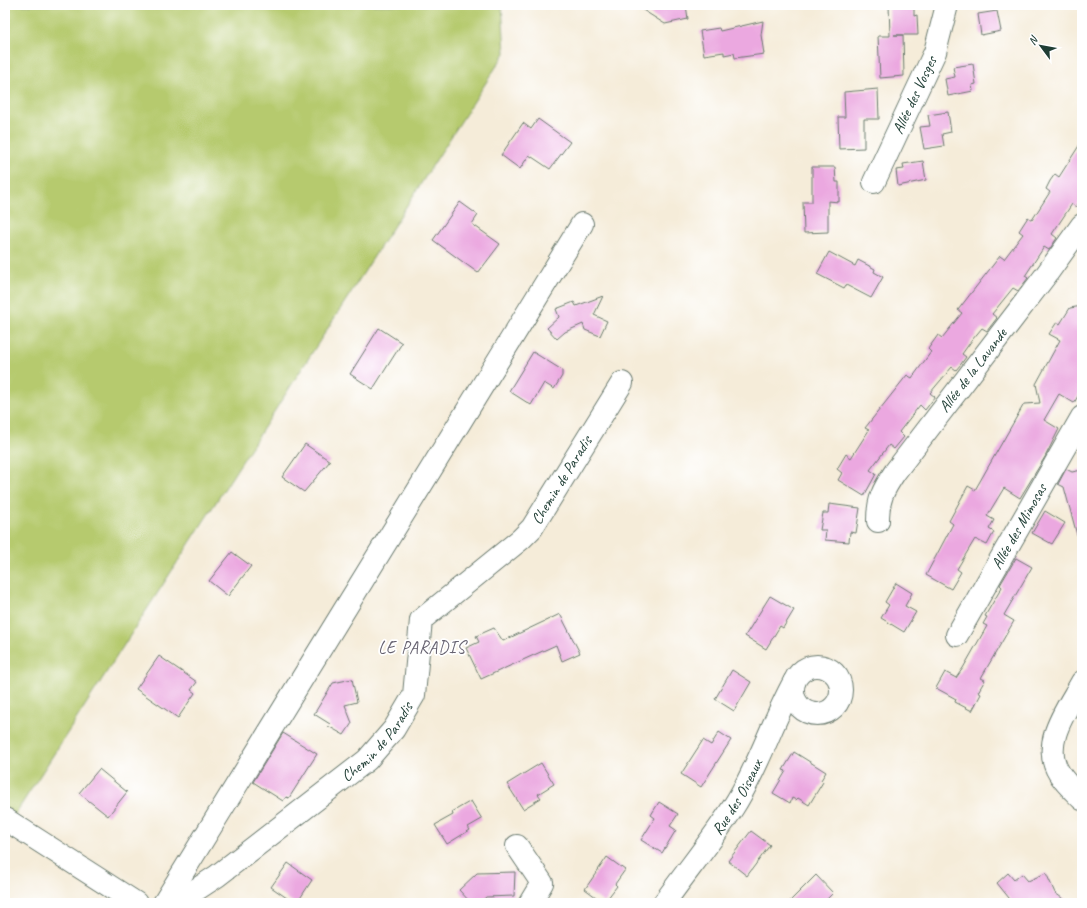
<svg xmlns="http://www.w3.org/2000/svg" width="1087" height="908" font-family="Caveat,sans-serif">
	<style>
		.green { fill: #b6ca6e; stroke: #6a8451 }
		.building { fill: #eba8e0 }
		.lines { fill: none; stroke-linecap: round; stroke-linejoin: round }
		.minor-casing { stroke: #6a7a6e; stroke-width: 24 }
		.minor { stroke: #fff; stroke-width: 22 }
		.labels { text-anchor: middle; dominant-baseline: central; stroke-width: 3.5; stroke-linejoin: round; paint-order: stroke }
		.street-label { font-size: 16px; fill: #1f3d34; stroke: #fff }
		.neighbourhood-label { font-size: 17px; letter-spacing: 1px; fill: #666270; stroke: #fff }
	</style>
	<rect width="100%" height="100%" fill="#fff"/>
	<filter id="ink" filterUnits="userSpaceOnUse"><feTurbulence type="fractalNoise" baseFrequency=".025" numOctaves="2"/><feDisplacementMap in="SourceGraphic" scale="8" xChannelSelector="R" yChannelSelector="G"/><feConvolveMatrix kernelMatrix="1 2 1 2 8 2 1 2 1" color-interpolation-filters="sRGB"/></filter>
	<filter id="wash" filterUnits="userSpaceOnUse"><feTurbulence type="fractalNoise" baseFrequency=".012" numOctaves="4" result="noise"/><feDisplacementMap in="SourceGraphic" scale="16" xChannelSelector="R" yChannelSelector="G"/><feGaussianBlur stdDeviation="0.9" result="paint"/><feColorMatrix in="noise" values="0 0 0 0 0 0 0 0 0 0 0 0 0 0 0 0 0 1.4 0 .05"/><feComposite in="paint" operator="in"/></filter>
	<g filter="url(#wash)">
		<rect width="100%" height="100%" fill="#f5ecd9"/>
		<!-- green -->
		<path class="green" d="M 5,5 L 502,5 L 505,53 L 14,816 L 5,810 Z"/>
		<g id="blocks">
			<!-- building -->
			<path class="building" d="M 635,5 L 686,5 L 688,19 L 665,24 Z
				M 889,5 L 914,5 L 914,16 L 917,15 L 918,35 L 894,35 L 903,35 L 904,76 L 880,78 L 878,36 L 890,36 Z
				M 997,11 L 1001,31 L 981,35 L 978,14 Z
				M 763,21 L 761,35 L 764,54 L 735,58 L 734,53 L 724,55 L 724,52 L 704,55 L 700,31 L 719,28 L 720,31 Z
				M 973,64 L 976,84 L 972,85 L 973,91 L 948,96 L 945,79 L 955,77 L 953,67 Z
				M 878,89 L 879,119 L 864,119 L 864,148 L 839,149 L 838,117 L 845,117 L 844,92 Z
				M 948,112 L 951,132 L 942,134 L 944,146 L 924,149 L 920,127 L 930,126 L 928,115 Z
				M 538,119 L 570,142 L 550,169 L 529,155 L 520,169 L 501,155 L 523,123 L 531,129 Z
				M 1082,141 L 1082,198 L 1076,207 L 1072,204 L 1052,234 L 1057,238 L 1049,250 L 1044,247 L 1025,276 L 1028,278 L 1025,282 L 1018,291 L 1013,288 L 992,314 L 997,318 L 987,331 L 982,328 L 972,340 L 962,354 L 966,357 L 961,364 L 956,370 L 952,367 L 930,393 L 935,397 L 925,410 L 920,405 L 899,432 L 904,437 L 894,449 L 889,445 L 870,470 L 876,474 L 864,496 L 838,480 L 842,473 L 837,469 L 846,454 L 851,458 L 869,430 L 865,428 L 907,375 L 912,378 L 931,352 L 928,349 L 938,335 L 942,338 L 962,313 L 958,310 L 1000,256 L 1004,259 L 1023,234 L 1019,231 L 1028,217 L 1032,220 L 1050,192 L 1046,189 L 1050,181 L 1055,174 L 1059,177 Z
				M 923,161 L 926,180 L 898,186 L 896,170 L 904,169 L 903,164 Z
				M 812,167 L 835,167 L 836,182 L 839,182 L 839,202 L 828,201 L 828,232 L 804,233 L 803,202 L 812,202 Z
				M 460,202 L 478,215 L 472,224 L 500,244 L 478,273 L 433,240 Z
				M 829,252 L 855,266 L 858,260 L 875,269 L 874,272 L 883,277 L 871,298 L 846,285 L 844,288 L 817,274 Z
				M 603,296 L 594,315 L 607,321 L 600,336 L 585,330 L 583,324 L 565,332 L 557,339 L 547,328 L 559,317 L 556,309 L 574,302 L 576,306 Z
				M 1082,306 L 1082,389 L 1074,403 L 1059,394 L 1044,420 L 1059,429 L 1045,457 L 1020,498 L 1004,488 L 987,516 L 994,520 L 989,529 L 994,532 L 987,545 L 975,539 L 957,569 L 961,572 L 951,589 L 926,575 L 953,524 L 949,521 L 968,486 L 975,490 L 1024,404 L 1040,403 L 1036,384 L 1060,340 L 1049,334 L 1057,322 L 1060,324 L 1070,308 Z
				M 379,328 L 402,343 L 373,389 L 350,374 Z
				M 533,352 L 562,370 L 562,376 L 554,389 L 544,383 L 531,405 L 509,391 Z
				M 305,444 L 330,461 L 304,492 L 282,477 Z
				M 1066,469 L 1072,472 L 1082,470 L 1082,534 L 1077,535 L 1064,487 L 1058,484 Z
				M 829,504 L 860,508 L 856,533 L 850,532 L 849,542 L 825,540 L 826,530 L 820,530 L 823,513 L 828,513 Z
				M 1045,511 L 1065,523 L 1052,544 L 1032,533 Z
				M 232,552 L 251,566 L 228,596 L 209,581 Z
				M 1016,558 L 1032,567 L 1004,615 L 1014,621 L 981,678 L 985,680 L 978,692 L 981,694 L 972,711 L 955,702 L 956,699 L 936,688 L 945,672 L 956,678 L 963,668 L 987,626 L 983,624 L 987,617 L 985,616 L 1002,587 L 1000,585 Z
				M 896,583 L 912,593 L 905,606 L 916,612 L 904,632 L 881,618 L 889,605 L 885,602 Z
				M 770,596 L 794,610 L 783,628 L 780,626 L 766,649 L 745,636 Z
				M 560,614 L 580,653 L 562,661 L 556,645 L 481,679 L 466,648 L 479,642 L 476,636 L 494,628 L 503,641 Z
				M 159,656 L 197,682 L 191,690 L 195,693 L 178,718 L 136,689 Z
				M 732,670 L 751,682 L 734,711 L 715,699 Z
				M 352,679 L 357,702 L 345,705 L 352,723 L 344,735 L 328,726 L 330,724 L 314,714 L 333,683 Z
				M 719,732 L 731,740 L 701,787 L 681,774 L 703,740 L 711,745 Z
				M 283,733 L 317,754 L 289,798 L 286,797 L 283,801 L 253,782 Z
				M 794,752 L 826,772 L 821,780 L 823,782 L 809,805 L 798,798 L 796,800 L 792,798 L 790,803 L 773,793 L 786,771 L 783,770 Z
				M 541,763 L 554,784 L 538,794 L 541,798 L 523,809 L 507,784 Z
				M 99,769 L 127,792 L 108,816 L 79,793 Z
				M 471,801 L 482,819 L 468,827 L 470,830 L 447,844 L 435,825 L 453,815 L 452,812 Z
				M 659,802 L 678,814 L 670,826 L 676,830 L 662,853 L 641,840 L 655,818 L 651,815 Z
				M 751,831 L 770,845 L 747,876 L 728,861 Z
				M 607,857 L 625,870 L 615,884 L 617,886 L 604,903 L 585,889 Z
				M 288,863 L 312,880 L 297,903 L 294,903 L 271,887 Z
				M 515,872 L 514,896 L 486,897 L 479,903 L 471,903 L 459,890 L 477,873 Z
				M 1008,873 L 1014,880 L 1022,874 L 1028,881 L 1046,873 L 1055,893 L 1069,903 L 1013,903 L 997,883 Z
				M 816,875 L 833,893 L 823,903 L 788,903 Z"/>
		</g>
	</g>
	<g filter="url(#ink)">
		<use href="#blocks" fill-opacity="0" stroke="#6a7a6e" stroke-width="1"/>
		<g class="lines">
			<defs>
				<g id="minor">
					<path id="s1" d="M 874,182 L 935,52 L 947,5"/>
					<path id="s2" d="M 878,521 C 878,499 883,490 895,472 L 1046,275 L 1082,225"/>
					<path id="s3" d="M 957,635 L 1082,417"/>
					<circle cx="817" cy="690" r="24"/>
					<path d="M 1082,682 C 1068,708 1040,743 1059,773 C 1065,783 1074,791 1082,799"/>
					<path d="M 5,819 L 136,903"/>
					<path d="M 517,846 L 542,883 L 530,903"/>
					<path d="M 164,903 L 582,224"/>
					<path id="s4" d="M 176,903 L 217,876 L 367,760 L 394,729 L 414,695 L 421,620 L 521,539 L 532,528 L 622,383"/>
					<path id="s5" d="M 664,903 C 688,869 716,836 737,801 C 760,763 773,720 794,682"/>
				</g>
			</defs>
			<!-- minor casing -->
			<use href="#minor" class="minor-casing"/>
			<!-- minor -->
			<use href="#minor" class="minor"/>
		</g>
	</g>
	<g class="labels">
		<!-- street labels -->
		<g class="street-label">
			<text stroke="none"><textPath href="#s1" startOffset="96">Allée des Vosges</textPath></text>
			<text stroke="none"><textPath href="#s2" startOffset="181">Allée de la Lavande</textPath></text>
			<text stroke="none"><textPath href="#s4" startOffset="595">Chemin de Paradis</textPath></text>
			<text stroke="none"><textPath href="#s3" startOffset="125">Allée des Mimosas</textPath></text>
			<text stroke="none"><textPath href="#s4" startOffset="259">Chemin de Paradis</textPath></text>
			<text stroke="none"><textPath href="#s5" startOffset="129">Rue des Oiseaux</textPath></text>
		</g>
		<!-- neighbourhood labels -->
		<g class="neighbourhood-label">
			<text x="422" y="647">LE PARADIS</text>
		</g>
	</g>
	<!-- margin -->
	<rect width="1087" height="908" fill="none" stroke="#fff" stroke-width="20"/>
	<!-- north arrow -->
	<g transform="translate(1041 46) rotate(302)" stroke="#ffffff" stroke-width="3" paint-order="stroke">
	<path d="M0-3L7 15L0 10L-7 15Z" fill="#1f3d34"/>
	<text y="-6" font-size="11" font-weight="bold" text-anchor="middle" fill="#1f3d34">N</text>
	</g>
</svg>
